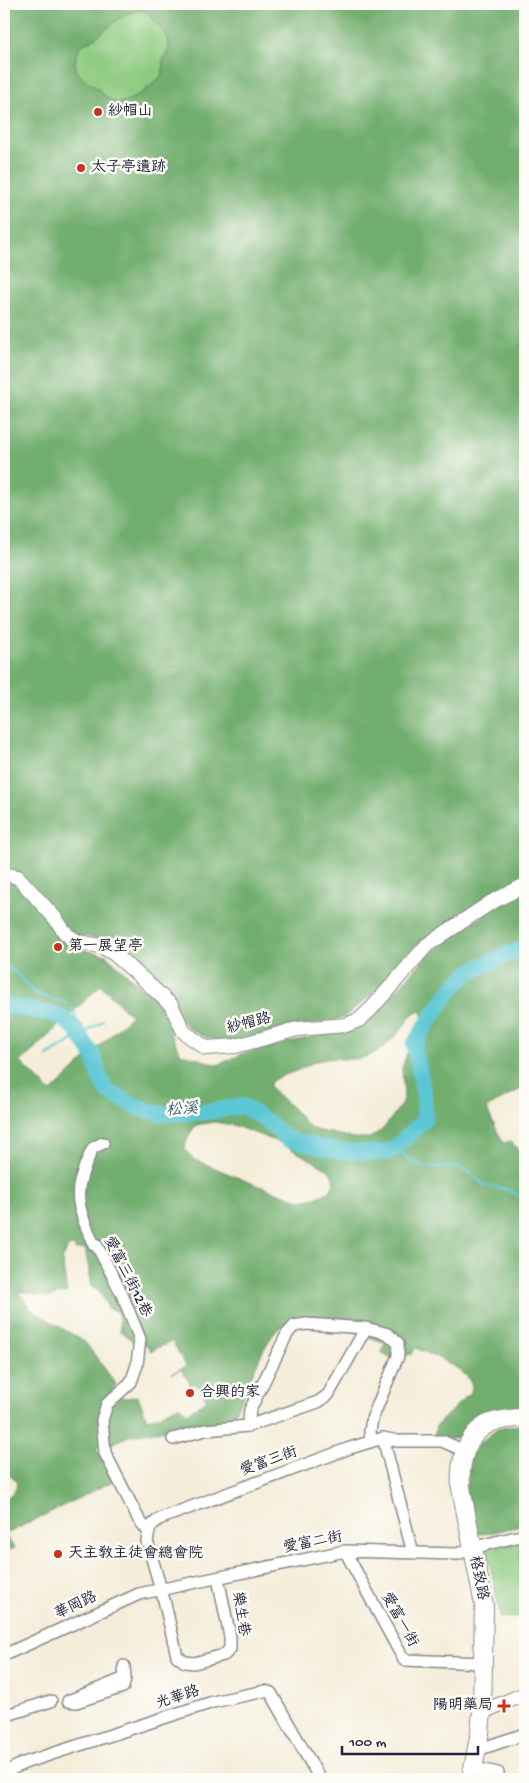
<svg xmlns="http://www.w3.org/2000/svg" width="529" height="1783" font-family="'Gochi Hand','LXGW WenKai TC',sans-serif">
	<style>
		.green { fill: #8eca80; stroke: #58765e }
		.forest { fill: #72ae6e; stroke: #4a6854; fill-rule: evenodd }
		.lines { fill: none; stroke-linecap: round; stroke-linejoin: round }
		.stream { stroke: #5bc7d4; stroke-width: 2.5 }
		.river { stroke: #5bc7d4; stroke-width: 16 }
		.minor-casing { stroke: #8b888a; stroke-width: 14 }
		.tertiary-casing { stroke: #8b888a; stroke-width: 16 }
		.primary-casing { stroke: #8b888a; stroke-width: 20 }
		.minor { stroke: #fff; stroke-width: 11 }
		.tertiary { stroke: #fff; stroke-width: 14 }
		.primary { stroke: #fff; stroke-width: 18 }
		.poi-dot { fill: #c8321e; stroke: #fdfcf7; stroke-width: 2 }
		.labels { text-anchor: middle; dominant-baseline: central; stroke-width: 5; stroke-linejoin: round; paint-order: stroke }
		.poi-label { font-size: 15px; fill: #22223b; stroke: #fdfcf7; text-anchor: start }
		.street-label { font-size: 15px; fill: #22223b; stroke: #fdfcf7 }
		.water-label { font-size: 16px; font-style: italic; fill: #365c71; stroke: #fdfcf7 }
	</style>
	<rect width="100%" height="100%" fill="#fdfcf7"/>
	<filter id="ink" filterUnits="userSpaceOnUse"><feTurbulence type="fractalNoise" baseFrequency=".02" numOctaves="2"/><feDisplacementMap in="SourceGraphic" scale="10" xChannelSelector="R" yChannelSelector="G"/><feConvolveMatrix kernelMatrix="1 2 1 2 8 2 1 2 1" color-interpolation-filters="sRGB"/></filter>
	<filter id="wash" filterUnits="userSpaceOnUse"><feTurbulence type="fractalNoise" baseFrequency=".0096" numOctaves="4" result="noise"/><feDisplacementMap in="SourceGraphic" scale="20" xChannelSelector="R" yChannelSelector="G"/><feGaussianBlur stdDeviation="1.12" result="paint"/><feColorMatrix in="noise" values="0 0 0 0 0 0 0 0 0 0 0 0 0 0 0 0 0 1.4 0 .05"/><feComposite in="paint" operator="in"/></filter>
	<g filter="url(#wash)">
		<rect width="100%" height="100%" fill="#f4edd9"/>
		<!-- green -->
		<path class="green" d="M 137,10 L 148,12 C 154,21 168,34 169,43 C 170,50 165,55 163,61 C 162,67 165,71 161,76 C 154,85 131,102 120,103 C 109,103 105,95 98,89 C 86,80 72,75 76,57 C 77,52 79,48 83,44 C 86,42 90,41 93,39 C 111,27 115,17 137,10 Z
			M 520,1543 L 523,1616 L 501,1618 L 487,1548 Z"/>
		<!-- forest -->
		<path class="forest" d="M 4,4 L 525,4 L 525,880 L 442,926 L 415,947 L 368,998 L 343,1018 L 228,1042 C 213,1041 203,1037 190,1029 L 107,943 L 92,937 L 77,937 L 4,868 ZM 137,10 L 148,12 C 153,21 168,34 169,43 C 170,50 165,55 163,61 C 162,67 165,71 161,76 C 154,85 131,102 120,103 C 109,103 105,95 98,89 C 86,80 72,75 76,57 C 77,52 79,48 83,44 C 86,42 90,41 93,39 C 111,27 115,17 137,10 Z
			M 4,880 C 28,885 56,927 70,947 L 106,955 L 141,987 L 169,1008 L 177,1028 L 170,1032 L 180,1053 L 218,1065 L 242,1054 L 320,1035 L 346,1031 L 379,1010 L 427,956 L 457,933 L 525,889 L 525,1056 L 524,1057 L 525,1060 L 525,1087 L 486,1108 L 503,1143 L 511,1141 L 522,1155 L 525,1154 L 525,1410 L 496,1409 L 486,1410 L 477,1413 L 459,1437 L 452,1439 L 434,1436 L 436,1426 L 472,1390 C 474,1370 430,1354 415,1348 L 412,1354 L 389,1358 L 382,1353 L 385,1343 C 360,1334 301,1306 279,1328 C 272,1335 264,1348 260,1357 C 250,1378 243,1401 230,1420 L 176,1430 L 154,1431 L 129,1436 L 110,1444 L 96,1447 L 113,1481 L 4,1535 L 15,1548 L 4,1551 L 4,1500 L 15,1491 L 17,1484 L 14,1478 L 4,1473 ZM 101,985 L 131,1016 L 51,1092 L 21,1062 ZM 419,1011 L 421,1012 L 423,1017 L 422,1023 L 411,1041 L 402,1068 L 404,1096 L 401,1105 L 384,1128 L 370,1138 L 354,1138 L 315,1130 L 307,1125 L 293,1109 L 270,1087 L 270,1083 C 278,1075 288,1075 298,1070 C 307,1066 315,1060 326,1059 C 340,1057 354,1062 368,1056 C 381,1051 391,1041 401,1030 C 407,1024 409,1013 419,1011 ZM 214,1122 L 233,1125 L 281,1143 L 329,1170 L 334,1179 L 333,1186 L 329,1192 L 312,1199 L 299,1200 L 251,1183 L 193,1159 L 185,1150 C 186,1139 190,1133 196,1125 ZM 74,1246 L 75,1250 L 85,1249 L 92,1286 L 101,1294 L 108,1308 L 117,1311 L 120,1323 L 120,1331 L 133,1341 L 147,1345 L 151,1351 L 172,1341 L 186,1366 L 171,1374 L 181,1369 L 191,1385 L 195,1383 L 207,1400 L 186,1413 L 180,1405 L 157,1417 L 147,1419 L 138,1396 L 126,1398 L 110,1394 L 116,1384 L 85,1342 L 30,1309 L 18,1291 L 48,1297 L 67,1292 L 62,1260 L 68,1247 Z
			M 525,1424 L 525,1525 L 485,1534 L 475,1532 L 466,1489 L 471,1455 L 480,1442 L 498,1429 Z"/>
		<g class="lines">
			<!-- stream -->
			<path class="stream" d="M 4,962 C 7,968 13,970 18,975 C 29,987 28,991 45,997 C 53,1000 59,999 67,1004
				M 72,1008 L 76,1019 L 75,1028
				M 47,1056 L 103,1021
				M 395,1148 L 411,1161 L 426,1167 L 458,1167 L 469,1172 L 484,1185 L 505,1189 L 525,1198"/>
			<!-- river -->
			<path class="river" d="M 4,1004 L 9,1006 L 58,1015 L 75,1028 L 93,1055 L 100,1079 L 108,1092 L 142,1109 L 164,1114 L 205,1112 L 243,1106 L 265,1120 L 287,1139 L 337,1151 L 385,1153 L 395,1148 L 425,1119 L 424,1096 L 414,1044 C 427,1025 450,985 469,973 C 480,966 512,952 525,948"/>
		</g>
	</g>
	<g filter="url(#ink)">
		<g class="lines">
			<defs>
				<path id="minor" d="M 103,1143 L 93,1148 C 72,1192 75,1201 94,1245 L 96,1244 L 121,1292 L 140,1339 L 137,1365 L 131,1382 L 107,1404 L 102,1420 L 105,1453 L 139,1520 L 148,1531
					M 248,1426 L 250,1410 L 287,1334 L 294,1326 L 306,1324 L 366,1328 L 388,1334 L 398,1343 L 398,1356 L 372,1419 L 370,1431 L 371,1441
					M 383,1438 L 413,1553
					M 173,1439 L 205,1430 L 248,1426 L 318,1402 L 328,1395 L 366,1328
					M 345,1551 L 404,1660 L 483,1663
					M 218,1578 L 230,1637 L 230,1649 L 224,1655 L 194,1663 L 185,1662 L 177,1656 L 164,1600 L 147,1541 L 150,1527 L 159,1519 L 350,1448 L 383,1438 L 398,1441 L 442,1441 L 465,1451
					M 4,1655 L 139,1594 L 345,1551 L 457,1554 L 487,1544 L 525,1535
					M 124,1666 L 125,1678 L 68,1701 L 76,1702 L 123,1687 L 125,1678
					M 4,1716 L 51,1701
					M 477,1750 L 525,1734
					M 474,1768 L 498,1773
					M 4,1776 L 12,1769 L 24,1763 L 213,1702 L 265,1691 L 271,1693 L 320,1779"/>
				<path id="tertiary" d="M 4,874 L 18,877 L 55,918 L 66,934 L 78,942 L 101,946 L 113,953 L 142,978 L 171,1005 L 184,1032 L 206,1048 L 236,1046 L 297,1029 L 346,1025 L 359,1020 L 371,1009 L 427,945 L 490,903 L 525,885
					M 482,1712 L 525,1694"/>
				<path id="primary" d="M 471,1779 L 480,1732 L 482,1712 L 484,1605 L 461,1488 C 459,1464 465,1434 490,1423 C 500,1419 514,1419 525,1417"/>
			</defs>
			<!-- minor casing -->
			<use href="#minor" class="minor-casing"/>
			<!-- tertiary casing -->
			<use href="#tertiary" class="tertiary-casing"/>
			<!-- primary casing -->
			<use href="#primary" class="primary-casing"/>
			<!-- minor -->
			<use href="#minor" class="minor"/>
			<!-- tertiary -->
			<use href="#tertiary" class="tertiary"/>
			<!-- primary -->
			<use href="#primary" class="primary"/>
		</g>
	</g>
	<!-- markers -->
	<g class="poi-dot">
		<circle cx="98" cy="112" r="5"/>
		<circle cx="81" cy="168" r="5"/>
		<circle cx="58" cy="947" r="5"/>
		<circle cx="190" cy="1393" r="5"/>
		<circle cx="58" cy="1554" r="5"/>
		<path d="M501.5 1698.5h5v5h5v5h-5v5h-5v-5h-5v-5h5z"/>
	</g>
	<g class="labels">
		<!-- poi labels -->
		<g class="poi-label">
			<text x="108" y="112">紗帽山</text>
			<text x="91" y="168">太子亭遺跡</text>
			<text x="68" y="947">第一展望亭</text>
			<text x="200" y="1393">合興的家</text>
			<text x="68" y="1554">天主教主徒會總會院</text>
			<text x="493" y="1706" text-anchor="end">陽明藥局</text>
		</g>
		<!-- street labels -->
		<g class="street-label">
			<text transform="translate(249 1024) rotate(-14)">紗帽路</text>
			<text transform="translate(127 1277) rotate(63)">愛富三街12巷</text>
			<text transform="translate(269 1462) rotate(-20)">愛富三街</text>
			<text transform="translate(313 1543) rotate(-11)">愛富二街</text>
			<text transform="translate(478 1578) rotate(79)">格致路</text>
			<text transform="translate(76 1606) rotate(-25)">華岡路</text>
			<text transform="translate(240 1614) rotate(81)">樂生巷</text>
			<text transform="translate(399 1620) rotate(61)">愛富一街</text>
			<text transform="translate(178 1698) rotate(-18)">光華路</text>
		</g>
		<!-- water labels -->
		<g class="water-label">
			<text transform="translate(182 1111) rotate(-4)">松溪</text>
		</g>
	</g>
	<!-- margin -->
	<rect width="529" height="1783" fill="none" stroke="#fdfcf7" stroke-width="20"/>
	<!-- scale -->
	<path d="M342 1746v8h136v-8" fill="none" stroke="#22223b" stroke-width="2.5"/>
	<text x="349" y="1746" font-size="15" fill="#22223b" stroke="#fdfcf7" stroke-width="4" paint-order="stroke">100 m</text>
</svg>
